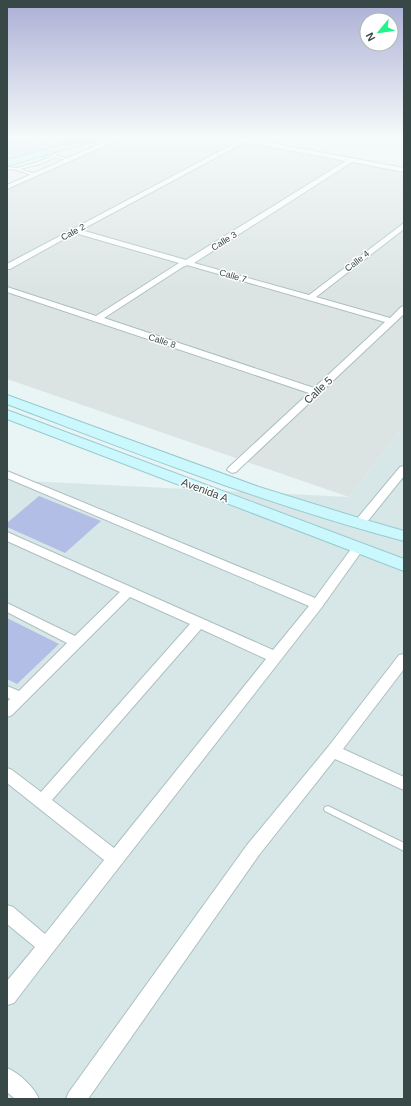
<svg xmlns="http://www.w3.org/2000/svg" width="411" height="1106" font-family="Helvetica,sans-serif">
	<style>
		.residential { fill: #d7e7e8 }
		.industrial { fill: #dbe4e3 }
		.green { fill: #b3bee7 }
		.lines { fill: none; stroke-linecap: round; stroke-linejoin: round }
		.lane-casing { stroke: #acbfc0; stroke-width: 2 }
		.street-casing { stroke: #acbfc0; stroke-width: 2 }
		.secondary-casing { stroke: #98cad0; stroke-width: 2 }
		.lane { fill: #fff; fill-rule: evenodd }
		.street { fill: #fff; fill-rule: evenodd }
		.secondary { fill: #caf8fd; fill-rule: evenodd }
		.labels { text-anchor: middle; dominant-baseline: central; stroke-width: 3; stroke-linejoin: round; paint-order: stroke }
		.far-street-label { font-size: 9px; fill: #384847; stroke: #fff }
		.street-label { font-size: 11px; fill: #384847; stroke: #fff }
	</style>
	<rect width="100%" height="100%" fill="#e9f4f4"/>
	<!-- residential -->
	<path class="residential" d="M 7,138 L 90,138 L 7,160 Z
		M 404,426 L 404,1099 L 7,1099 L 7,480 L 349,497 Z"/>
	<!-- industrial -->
	<path class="industrial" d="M 111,138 L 245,138 L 404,168 L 404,426 L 349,497 L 7,379 L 7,184 Z"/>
	<!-- green -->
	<path class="green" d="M 39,496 L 101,521 L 65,553 L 7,527 L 7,523 Z
		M 7,618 L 59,644 L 17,684 L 7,679 Z"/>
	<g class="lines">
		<defs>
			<path id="lane" d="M 54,153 L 56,155 L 72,160 L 70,161 L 55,157 L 40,164 L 20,169 L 35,174 L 35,176 L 34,176 L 17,170 L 7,169 L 7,167 L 17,168 L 38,162 L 53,156 L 52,154 Z
				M 328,806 L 404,843 L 404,851 L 325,811 L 324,809 L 325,807 Z"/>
			<path id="street" d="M 7,138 L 14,138 L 7,141 Z
				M 39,138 L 47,138 L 60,145 L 55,146 Z
				M 113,138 L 122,138 L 7,189 L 7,185 Z
				M 236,138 L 245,138 L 404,168 L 404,172 L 352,162 L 194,263 L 309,295 L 404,223 L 404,229 L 316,297 L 390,318 L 401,307 L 404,306 L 404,314 L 236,472 L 232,473 L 227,470 L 228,468 L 309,393 L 7,292 L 7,287 L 96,316 L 179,263 L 75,233 L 10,269 L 7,269 L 7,264 L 239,141 L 236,140 ZM 245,142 L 346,161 L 186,260 L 81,230 ZM 187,265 L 385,322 L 314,388 L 104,318 L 181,268 Z
				M 404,466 L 404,476 L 363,527 L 355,527 L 353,524 L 355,521 L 400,467 Z
				M 7,471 L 315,598 L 354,545 L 362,545 L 364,548 L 322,607 L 53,952 L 14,1003 L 7,1005 L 7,981 L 35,947 L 7,924 L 7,905 L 13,907 L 45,934 L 104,860 L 7,783 L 7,768 L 12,770 L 41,792 L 190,624 L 130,597 L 12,715 L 7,717 L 7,702 L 10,699 L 7,697 L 7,686 L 19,691 L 67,643 L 7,612 L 7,603 L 75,636 L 120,592 L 7,541 L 7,532 L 273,650 L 309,606 L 7,478 ZM 201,629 L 266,659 L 114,848 L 52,800 Z
				M 404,654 L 404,669 L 343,749 L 404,777 L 404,790 L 335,759 L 259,855 L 88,1099 L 66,1099 L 69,1092 L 247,845 L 328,747 L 399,655 Z
				M 7,1068 C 19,1073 34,1087 39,1099 L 15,1099 L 7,1092 Z"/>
			<path id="secondary" d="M 89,138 L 104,138 L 7,166 L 7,160 Z
				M 7,395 L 259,487 L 359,518 L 404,531 L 404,541 C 268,505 138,454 7,404 Z
				M 7,410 L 404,559 L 404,571 L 7,419 Z"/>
		</defs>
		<!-- lane casing -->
		<use href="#lane" class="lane-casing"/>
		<!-- street casing -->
		<use href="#street" class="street-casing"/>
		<!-- secondary casing -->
		<use href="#secondary" class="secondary-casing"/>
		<!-- lane -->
		<use href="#lane" class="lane"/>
		<!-- street -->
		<use href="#street" class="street"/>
		<!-- secondary -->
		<use href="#secondary" class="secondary"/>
	</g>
	<!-- sky -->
	<linearGradient id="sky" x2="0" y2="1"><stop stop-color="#abafd5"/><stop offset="0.47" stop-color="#f5fafa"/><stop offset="1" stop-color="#f5fafa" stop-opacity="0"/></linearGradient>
	<rect width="411" height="293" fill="url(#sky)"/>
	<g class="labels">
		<!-- far-street labels -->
		<g class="far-street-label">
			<text transform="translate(73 232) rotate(-28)">Cale 2</text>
			<text transform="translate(224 241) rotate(-32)">Calle 3</text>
			<text transform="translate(357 261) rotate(-38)">Calle 4</text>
			<text transform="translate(233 276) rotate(16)">Calle 7</text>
			<text transform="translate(162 341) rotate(18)">Calle 8</text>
		</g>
		<!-- street labels -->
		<g class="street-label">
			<text transform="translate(318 390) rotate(-43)">Calle 5</text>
			<text transform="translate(205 490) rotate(21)">Avenida A</text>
		</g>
	</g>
	<!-- border -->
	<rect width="411" height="1106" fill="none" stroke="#384847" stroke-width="16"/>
	<!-- north arrow -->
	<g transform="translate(379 32) rotate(241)"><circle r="19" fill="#ffffff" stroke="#afb6b5"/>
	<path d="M0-3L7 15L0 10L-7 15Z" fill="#20f48a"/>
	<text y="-6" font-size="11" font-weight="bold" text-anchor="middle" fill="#384847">N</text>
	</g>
</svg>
